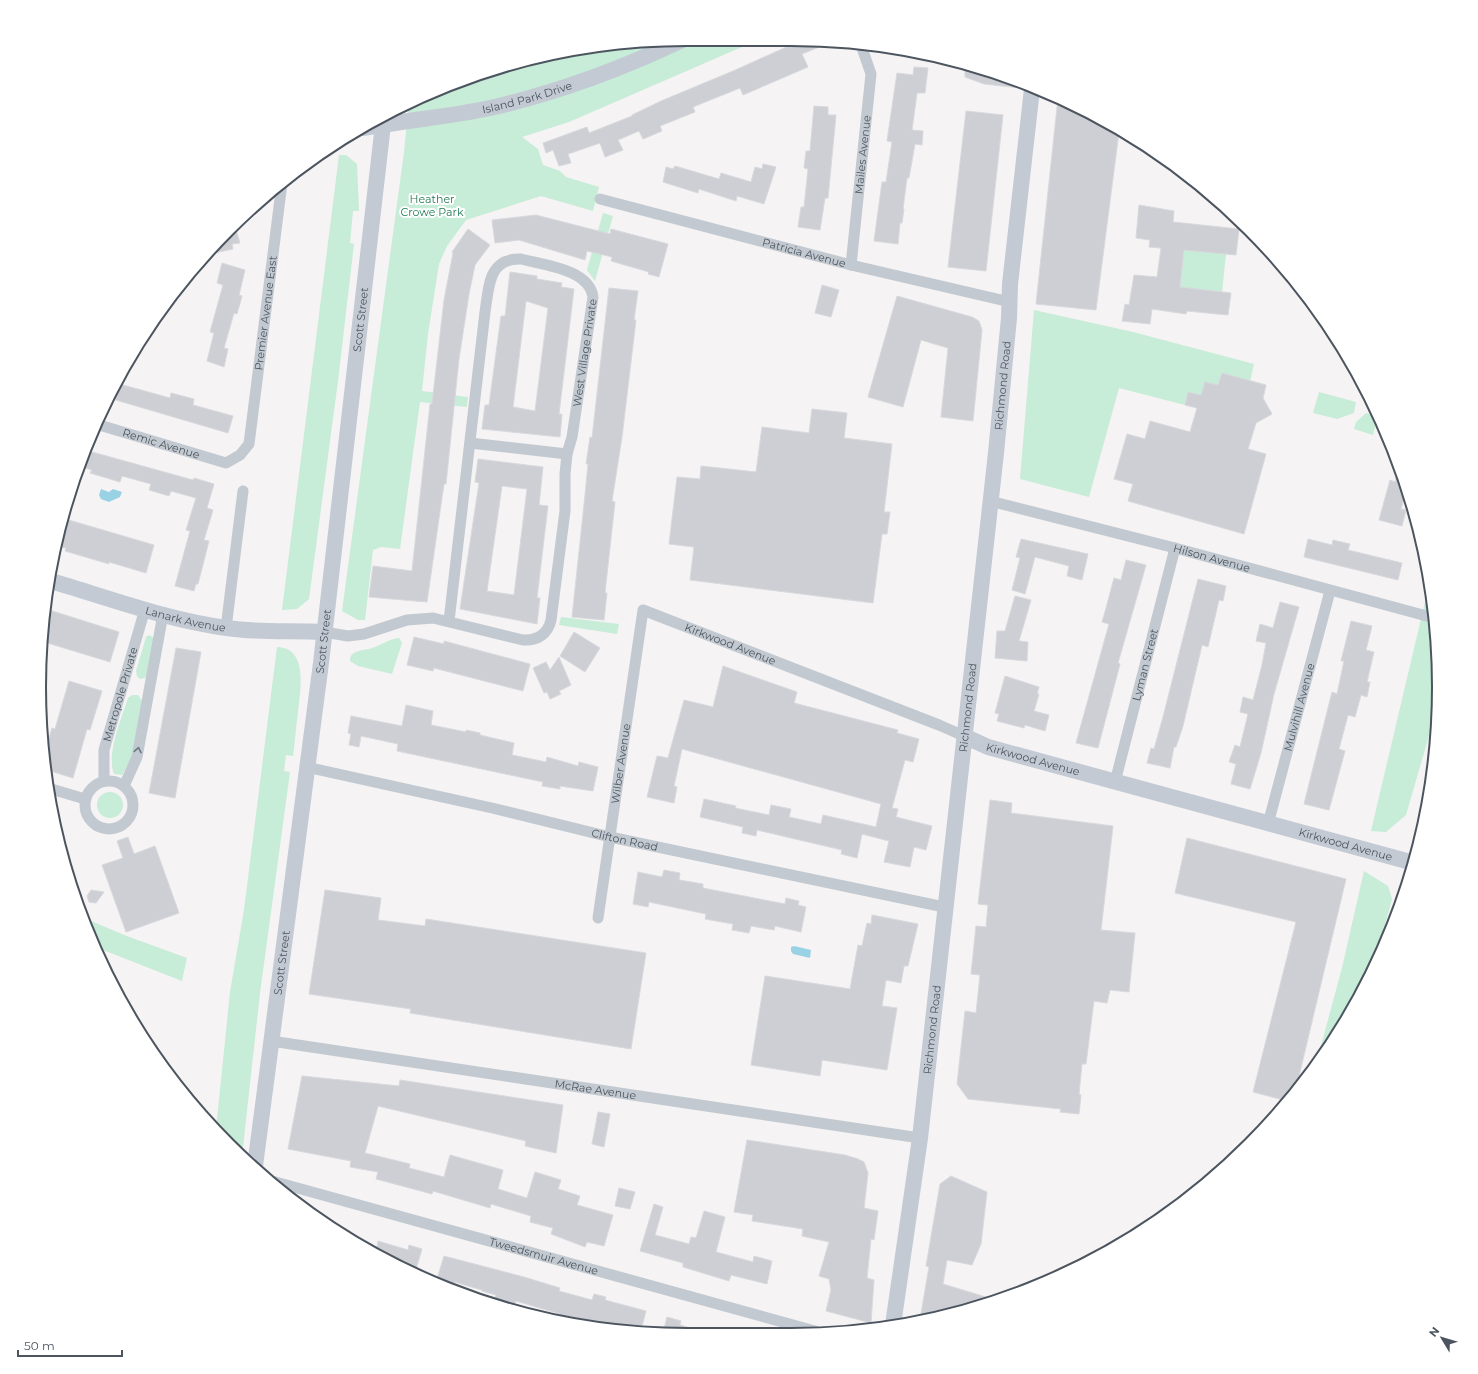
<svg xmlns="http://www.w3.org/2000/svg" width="1478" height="1374" font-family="Montserrat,sans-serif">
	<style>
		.green { fill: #c7ecd7 }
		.water { fill: #99d2e5 }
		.building { fill: #cdcfd4; stroke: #d7d9dd; fill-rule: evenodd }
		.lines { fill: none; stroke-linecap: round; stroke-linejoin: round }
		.street { stroke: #c2c9d0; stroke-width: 11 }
		.secondary { stroke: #c3cad4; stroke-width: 16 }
		.oneway { stroke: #6f7881 }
		.labels { text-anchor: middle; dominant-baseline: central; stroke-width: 4; stroke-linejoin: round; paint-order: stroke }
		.street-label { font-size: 11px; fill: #4c555f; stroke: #fff }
		.park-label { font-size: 11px; fill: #227b52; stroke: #fff }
		.rim { fill: none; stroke: #4c555f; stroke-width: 2 }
	</style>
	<rect width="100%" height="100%" fill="#f5f3f3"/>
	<!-- green -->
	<path class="green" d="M 687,39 L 758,40 L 569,122 L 522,137 L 538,149 L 543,165 L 560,171 L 566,177 L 599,187 L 593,211 L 541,196 L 466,220 L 447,246 L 439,264 L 428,334 L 422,391 L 468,397 L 467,407 L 420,402 L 400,549 L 381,547 L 373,550 L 365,620 L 358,620 L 342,611 L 404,152 L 409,102 L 461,81 L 523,66 L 570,51 Z
		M 339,155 L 346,155 L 357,164 L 359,211 L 353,211 L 350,243 L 354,244 L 338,381 L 309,599 L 297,609 L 282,610 Z
		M 603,213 L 613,216 L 595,281 L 587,270 Z
		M 1184,250 L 1226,254 L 1222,292 L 1180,287 Z
		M 1034,310 L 1133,332 L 1254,364 L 1250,381 L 1222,373 L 1218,385 L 1201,395 L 1188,392 L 1185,405 L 1119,388 L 1089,497 L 1020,479 Z
		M 1319,392 L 1356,402 L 1354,413 L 1337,419 L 1313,413 Z
		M 1366,413 L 1376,416 L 1377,418 L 1373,435 L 1354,429 L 1356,422 Z
		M 1429,585 L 1433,602 L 1437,708 L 1406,815 L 1386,832 L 1371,831 Z
		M 561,617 L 619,624 L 617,634 L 559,625 Z
		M 149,635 L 154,638 L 148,673 L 145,678 L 140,679 L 137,676 L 136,671 L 146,637 Z
		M 399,638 L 402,643 L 392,674 L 358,666 L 350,661 C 350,649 364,651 372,648 C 382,645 389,639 399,638 Z
		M 277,647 C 309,648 300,691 298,712 C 296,727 295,741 293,756 L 286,755 L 284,771 L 290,772 L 260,993 L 243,1147 L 230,1146 L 216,1129 L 230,992 L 244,910 Z
		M 132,695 L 138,695 L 142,701 L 132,757 L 122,775 L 114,774 C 106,754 122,717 128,698 Z
		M97 805a13 13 0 1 1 26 0a13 13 0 1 1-26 0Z
		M 1364,871 L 1388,886 L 1392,899 L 1372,973 L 1316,1064 L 1342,968 Z
		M 82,917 L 124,935 L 187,958 L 182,981 L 98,948 L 97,951 Z"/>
	<!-- water -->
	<path class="water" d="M 101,489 L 109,492 L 113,489 L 122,492 L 120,497 L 109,502 L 101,499 L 99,495 Z
		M 794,946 L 811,950 L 810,958 L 793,954 L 791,951 L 791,947 Z"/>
	<!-- building -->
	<path class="building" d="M 802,40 L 834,41 L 802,54 L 808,67 L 743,95 L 740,88 L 693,107 L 695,112 L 660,126 L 662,131 L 643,139 L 639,131 L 618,140 L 623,150 L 605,157 L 600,143 L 568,154 L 571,163 L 559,166 L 553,150 L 546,153 L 543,143 L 587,127 L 589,133 L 632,116 L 632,115 L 661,101 L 733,71 Z
		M 965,66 L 971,66 L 1021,84 L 1020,88 L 984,84 L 965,77 Z
		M 914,67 L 928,68 L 925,93 L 917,93 L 912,130 L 923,131 L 922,145 L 915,144 L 909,178 L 907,178 L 903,209 L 904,209 L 902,223 L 900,223 L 898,244 L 874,241 L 882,182 L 886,182 L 892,142 L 887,141 L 897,73 L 913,75 Z
		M 1058,98 L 1078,106 L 1119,132 L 1096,310 L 1036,304 Z
		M 814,106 L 828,107 L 828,115 L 836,115 L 828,198 L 825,198 L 820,230 L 798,227 L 801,207 L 804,207 L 808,169 L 804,168 L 806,151 L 810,151 Z
		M 966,111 L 1003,115 L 986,271 L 948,267 Z
		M 763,164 L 776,167 L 764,204 L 737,196 L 736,201 L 699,189 L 698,193 L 663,182 L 666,167 L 673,169 L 675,166 L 719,179 L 721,173 L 751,182 L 755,167 L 762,169 Z
		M 1139,205 L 1174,211 L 1173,222 L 1239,229 L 1236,255 L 1184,250 L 1180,287 L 1231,293 L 1228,315 L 1187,311 L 1186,314 L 1152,309 L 1150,324 L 1122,321 L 1125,304 L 1129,305 L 1134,275 L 1157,277 L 1161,248 L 1149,247 L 1150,240 L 1136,238 Z
		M 536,215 L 610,234 L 611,229 L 668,244 L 659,277 L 648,274 L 649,272 L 611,261 L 612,257 L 587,251 L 585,260 L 519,240 L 495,243 L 492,220 Z
		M 235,227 L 240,243 L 232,244 L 233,249 L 205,255 Z
		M 468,229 L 490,245 L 475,265 L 469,294 L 459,359 L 446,484 L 444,484 L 427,602 L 369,597 L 373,566 L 412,571 L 430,404 L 432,404 L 444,300 L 453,253 L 452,252 Z
		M 222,263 L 245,270 L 239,295 L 242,296 L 237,314 L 234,313 L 224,348 L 228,349 L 224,367 L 207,361 L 214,333 L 210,332 L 223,285 L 217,283 Z
		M 510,272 L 537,276 L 537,279 L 562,283 L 561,287 L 574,289 L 559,414 L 562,414 L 560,437 L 482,429 L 485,405 L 489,405 L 501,316 L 505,316 ZM 526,301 L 548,308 L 535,411 L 513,407 Z
		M 822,285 L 839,290 L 831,317 L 815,313 Z
		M 609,288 L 638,291 L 634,320 L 636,320 L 622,437 L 612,501 L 615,502 L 605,593 L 607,593 L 604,620 L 572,617 L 585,495 L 588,464 L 586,464 L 590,437 L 592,438 Z
		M 897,296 L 972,317 L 979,321 L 982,330 L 973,421 L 941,417 L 948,348 L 921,340 L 903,407 L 868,397 Z
		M 1222,373 L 1266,385 L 1263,398 L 1272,414 L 1256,423 L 1248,449 L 1266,454 L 1244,534 L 1128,501 L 1133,484 L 1114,479 L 1127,434 L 1145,439 L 1150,421 L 1190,432 L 1197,408 L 1185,405 L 1188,392 L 1201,395 L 1205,382 L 1218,385 Z
		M 116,383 L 170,398 L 171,393 L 194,399 L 193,405 L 233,416 L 228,433 L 109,398 Z
		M 812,409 L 847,413 L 844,438 L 892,444 L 884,512 L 890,512 L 887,534 L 882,534 L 873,603 L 690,580 L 694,547 L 669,544 L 677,477 L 700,479 L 701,466 L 756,472 L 762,427 L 809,433 Z
		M 85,450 L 193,480 L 194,478 L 214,484 L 207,508 L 213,510 L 204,540 L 209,541 L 198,584 L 196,584 L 194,591 L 175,586 L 190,531 L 186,530 L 196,498 L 171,491 L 169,496 L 149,490 L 151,484 L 122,476 L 120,482 L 90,473 L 92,470 L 79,466 Z
		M 478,459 L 543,467 L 539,505 L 548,506 L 537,598 L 540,598 L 537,624 L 460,609 L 479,483 L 475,482 ZM 502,486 L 527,489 L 514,595 L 487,591 Z
		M 1399,466 L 1407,488 L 1401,509 L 1406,510 L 1402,526 L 1379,520 L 1390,480 L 1395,482 Z
		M 62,518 L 154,545 L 146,573 L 109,562 L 109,564 L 65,551 L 66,548 L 57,546 Z
		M 1021,539 L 1088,554 L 1082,580 L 1067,576 L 1069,566 L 1035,557 L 1025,594 L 1012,590 L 1020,558 L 1016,557 Z
		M 1308,539 L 1332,545 L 1333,540 L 1350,544 L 1348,550 L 1402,563 L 1398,580 L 1304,557 Z
		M 1126,560 L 1146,565 L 1118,663 L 1120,664 L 1098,748 L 1076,743 L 1109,624 L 1102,622 L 1106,608 L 1114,578 L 1121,580 Z
		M 1198,579 L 1226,586 L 1223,601 L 1219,600 L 1208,647 L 1202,645 L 1183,726 L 1176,747 L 1174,747 L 1170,768 L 1147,763 L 1151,748 L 1154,749 L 1163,717 Z
		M 1015,596 L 1031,600 L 1019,641 L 1028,642 L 1027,661 L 995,658 L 997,631 L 1005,631 Z
		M 1280,602 L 1299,607 L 1274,694 L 1261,753 L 1250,789 L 1231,784 L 1236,764 L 1229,762 L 1235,745 L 1240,747 L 1248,714 L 1240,712 L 1243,697 L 1253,700 L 1262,665 L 1266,643 L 1256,641 L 1260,624 L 1273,628 Z
		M 46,609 L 119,632 L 110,662 L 41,641 Z
		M 1351,621 L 1372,626 L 1366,650 L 1374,652 L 1367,682 L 1370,682 L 1367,697 L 1361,695 L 1355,717 L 1348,715 L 1339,749 L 1345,751 L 1329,810 L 1304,804 L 1332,692 L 1337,694 L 1344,661 L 1341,661 Z
		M 574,632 L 600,648 L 585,672 L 560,656 Z
		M 414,637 L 444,644 L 444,641 L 530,664 L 523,691 L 434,668 L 433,671 L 407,665 Z
		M 176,648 L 201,652 L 175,798 L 149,793 Z
		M 559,657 L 571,685 L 559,691 L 561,694 L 550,699 L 547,692 L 544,693 L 533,668 L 546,662 L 550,670 Z
		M 723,666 L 797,692 L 794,703 L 898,730 L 897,733 L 919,739 L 913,762 L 905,760 L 892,808 L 898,809 L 896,817 L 932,826 L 926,850 L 914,847 L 910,867 L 884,862 L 889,841 L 862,834 L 857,858 L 841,854 L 842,850 L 757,830 L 756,836 L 742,833 L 743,827 L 700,817 L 704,799 L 736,806 L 735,808 L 769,815 L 771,805 L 791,809 L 789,817 L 821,824 L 823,815 L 876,827 L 881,804 L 682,749 L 674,786 L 677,787 L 674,803 L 647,797 L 657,756 L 668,758 L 684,700 L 713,707 Z
		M 1005,676 L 1039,687 L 1037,694 L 1039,694 L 1034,711 L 1049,715 L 1045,731 L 1025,725 L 1024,728 L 997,721 L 999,714 L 995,713 Z
		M 69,681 L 102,691 L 90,730 L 87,729 L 73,778 L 44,769 L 44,754 L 52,728 L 55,729 Z
		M 406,705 L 433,711 L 431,725 L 466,732 L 466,730 L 480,733 L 480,735 L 514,743 L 512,755 L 546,762 L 547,757 L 578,766 L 579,762 L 598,767 L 593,791 L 560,786 L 560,789 L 542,786 L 543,782 L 397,751 L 398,744 L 361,736 L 359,747 L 349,745 L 351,734 L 348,733 L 351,716 L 402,726 Z
		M 990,800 L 1012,803 L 1011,813 L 1113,826 L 1101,930 L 1135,933 L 1129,992 L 1110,990 L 1107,1003 L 1094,1001 L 1086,1064 L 1082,1064 L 1079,1094 L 1081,1095 L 1079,1114 L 1060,1112 L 1061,1109 L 968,1099 L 957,1084 L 965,1011 L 976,1013 L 980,975 L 971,974 L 976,926 L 986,927 L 988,905 L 978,904 Z
		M 128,837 L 134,854 L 155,846 L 179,913 L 126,932 L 102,865 L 123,858 L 117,841 Z
		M 1187,838 L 1346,879 L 1295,1093 L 1287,1101 L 1253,1092 L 1296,922 L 1175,893 Z
		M 664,870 L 680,873 L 679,880 L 703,884 L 703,888 L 785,904 L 786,898 L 799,901 L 798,905 L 806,907 L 801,932 L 775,926 L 774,930 L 751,926 L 749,933 L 732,930 L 733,924 L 705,919 L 706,914 L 649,902 L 648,907 L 633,904 L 638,872 L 662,877 Z
		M 91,890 L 104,892 L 96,903 L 89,902 L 87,896 Z
		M 325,890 L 381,898 L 378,920 L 425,926 L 426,919 L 646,953 L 631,1049 L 410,1013 L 411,1009 L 309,994 Z
		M 872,915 L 918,924 L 908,966 L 904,966 L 901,983 L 886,980 L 882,1006 L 897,1008 L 887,1070 L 822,1060 L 820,1076 L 751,1065 L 765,976 L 850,989 L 858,945 L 862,946 L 867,923 L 871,924 Z
		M 302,1076 L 399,1086 L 400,1080 L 563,1105 L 556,1153 L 525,1146 L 526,1141 L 378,1106 L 365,1153 L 410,1164 L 409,1168 L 444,1177 L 450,1155 L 503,1170 L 498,1189 L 527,1198 L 535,1172 L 561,1180 L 558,1189 L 580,1196 L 577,1205 L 613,1215 L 604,1246 L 587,1242 L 585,1247 L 551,1234 L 553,1228 L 530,1222 L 531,1216 L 491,1204 L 490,1208 L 433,1191 L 432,1194 L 376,1179 L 378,1172 L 350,1167 L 351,1161 L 288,1149 Z
		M 598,1112 L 610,1114 L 604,1147 L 592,1144 Z
		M 747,1140 L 845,1155 L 858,1159 L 864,1162 L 868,1173 L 864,1208 L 878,1211 L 874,1240 L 871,1239 L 867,1278 L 874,1280 L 871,1323 L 826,1311 L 831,1290 L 829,1279 L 819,1276 L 829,1242 L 802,1236 L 803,1229 L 752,1221 L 753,1215 L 734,1212 Z
		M 951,1176 L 987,1192 L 981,1244 L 972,1265 L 947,1260 L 943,1284 L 999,1301 L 920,1319 L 929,1267 L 926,1266 L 940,1184 Z
		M 619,1188 L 635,1192 L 630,1209 L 615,1206 Z
		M 654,1204 L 663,1207 L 655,1235 L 689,1244 L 691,1237 L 696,1238 L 704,1211 L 725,1217 L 716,1252 L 753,1262 L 754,1256 L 772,1261 L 767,1284 L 731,1275 L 729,1281 L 683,1267 L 683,1263 L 640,1251 Z
		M 378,1241 L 408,1250 L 409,1245 L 422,1249 L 415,1273 L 376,1252 Z
		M 444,1256 L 524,1277 L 560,1288 L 559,1291 L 592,1300 L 594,1294 L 606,1297 L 605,1300 L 646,1311 L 641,1330 L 602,1327 L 603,1325 L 581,1318 L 579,1324 L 575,1324 L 559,1320 L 560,1314 L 516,1301 L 514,1308 L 494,1302 L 496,1295 L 482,1291 L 482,1290 L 454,1282 L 453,1287 L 436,1282 Z
		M 667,1317 L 681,1321 L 680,1325 L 701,1331 L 700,1335 L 663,1333 Z"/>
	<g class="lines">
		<!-- street -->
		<g class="street">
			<path id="s1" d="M 600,199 L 851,265 L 1010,302"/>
			<path id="s2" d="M 851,265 L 871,74 L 861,45"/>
			<path id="s3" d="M 96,424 L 226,463 L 240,455 L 249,444 L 282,183"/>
			<path d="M 470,443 L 567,454"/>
			<path id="s4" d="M 990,501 L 1175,548 L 1434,618"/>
			<path d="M 226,628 L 243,491"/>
			<path id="s5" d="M 324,632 L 348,636 L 364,634 L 407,620 L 433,618 L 523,640 C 537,641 548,634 551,620 L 565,511 L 565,474 L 567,454 L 572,437 L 593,297 C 589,269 543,265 521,259 C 488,258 489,287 485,312 L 449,621"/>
			<path id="s6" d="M 306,767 L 492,808 L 610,837 L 944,907"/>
			<circle cx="109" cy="805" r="24"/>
			<path id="s7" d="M 104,781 L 104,750 L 145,609"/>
			<path id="s8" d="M 1115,782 L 1175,548"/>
			<path d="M 124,786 L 137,757 L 163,614"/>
			<path d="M 48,788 L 85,799"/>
			<path id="s9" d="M 1268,824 L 1330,591"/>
			<path id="s10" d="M 598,918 L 643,610 L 939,725 L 964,736"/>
			<path id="s11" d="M 271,1041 L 920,1138"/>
			<path id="s12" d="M 272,1181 L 815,1331"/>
		</g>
		<!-- secondary -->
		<g class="secondary">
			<path id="s13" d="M 364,128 C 406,120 449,117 490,108 C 556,93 621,69 682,40"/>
			<path id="s14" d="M 51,581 C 109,598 167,620 227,628 C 259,633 291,630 324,632"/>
			<path id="s15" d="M 964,736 L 988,747 L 1414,863"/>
			<path id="s16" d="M 255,1166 L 321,663 L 384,116"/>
			<path id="s17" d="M 893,1325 L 920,1138 L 996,453 L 1009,318 L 1010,284 L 1032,89"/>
		</g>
	</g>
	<!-- one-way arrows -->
	<defs><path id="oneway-chevron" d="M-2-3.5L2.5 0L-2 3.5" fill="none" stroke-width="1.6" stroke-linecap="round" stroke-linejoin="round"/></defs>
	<use class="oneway" href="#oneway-chevron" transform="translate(138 750) rotate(-79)"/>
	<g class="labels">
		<!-- street labels -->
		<g class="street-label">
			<text stroke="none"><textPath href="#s13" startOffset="166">Island Park Drive</textPath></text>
			<text stroke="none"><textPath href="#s2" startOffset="111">Mailes Avenue</textPath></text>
			<text stroke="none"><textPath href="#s1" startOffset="211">Patricia Avenue</textPath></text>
			<text stroke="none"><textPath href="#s3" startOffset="298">Premier Avenue East</textPath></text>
			<text stroke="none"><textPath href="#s16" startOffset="853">Scott Street</textPath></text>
			<text stroke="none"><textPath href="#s5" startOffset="512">West Village Private</textPath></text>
			<text stroke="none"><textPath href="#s17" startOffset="946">Richmond Road</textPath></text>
			<text stroke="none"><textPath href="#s3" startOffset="68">Remic Avenue</textPath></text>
			<text stroke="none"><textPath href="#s4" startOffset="229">Hilson Avenue</textPath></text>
			<text stroke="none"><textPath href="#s14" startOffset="140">Lanark Avenue</textPath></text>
			<text stroke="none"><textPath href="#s16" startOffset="529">Scott Street</textPath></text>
			<text stroke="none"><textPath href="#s10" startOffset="405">Kirkwood Avenue</textPath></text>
			<text stroke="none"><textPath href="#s8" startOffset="121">Lyman Street</textPath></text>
			<text stroke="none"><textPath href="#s7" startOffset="89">Metropole Private</textPath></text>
			<text stroke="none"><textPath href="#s9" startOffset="121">Mulvihill Avenue</textPath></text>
			<text stroke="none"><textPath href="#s17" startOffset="622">Richmond Road</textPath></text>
			<text stroke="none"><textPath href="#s15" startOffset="73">Kirkwood Avenue</textPath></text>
			<text stroke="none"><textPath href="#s10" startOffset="156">Wilber Avenue</textPath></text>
			<text stroke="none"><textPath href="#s6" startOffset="327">Clifton Road</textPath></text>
			<text stroke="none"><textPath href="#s15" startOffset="397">Kirkwood Avenue</textPath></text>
			<text stroke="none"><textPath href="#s16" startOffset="205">Scott Street</textPath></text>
			<text stroke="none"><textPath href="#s17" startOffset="298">Richmond Road</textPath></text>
			<text stroke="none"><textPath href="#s11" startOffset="328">McRae Avenue</textPath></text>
			<text stroke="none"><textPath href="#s12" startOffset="282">Tweedsmuir Avenue</textPath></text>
		</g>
		<!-- park labels -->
		<g class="park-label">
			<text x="432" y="199">Heather<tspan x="432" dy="13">Crowe Park</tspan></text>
		</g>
	</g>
	<!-- crop -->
	<path d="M0 0H1478V1374H0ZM687 46H791A641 641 0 0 1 1432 687V687A641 641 0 0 1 791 1328H687A641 641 0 0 1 46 687V687A641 641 0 0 1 687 46Z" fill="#fff" fill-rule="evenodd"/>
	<path class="rim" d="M687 46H791A641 641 0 0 1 1432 687V687A641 641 0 0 1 791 1328H687A641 641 0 0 1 46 687V687A641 641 0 0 1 687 46Z"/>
	<!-- north arrow -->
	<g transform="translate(1442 1338) rotate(308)" stroke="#ffffff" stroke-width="3" paint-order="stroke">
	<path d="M0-3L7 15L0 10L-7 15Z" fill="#4c555f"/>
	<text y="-6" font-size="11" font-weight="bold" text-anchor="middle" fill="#4c555f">N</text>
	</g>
	<!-- scale -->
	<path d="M18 1350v6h104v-6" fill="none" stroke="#4c555f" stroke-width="2"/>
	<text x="24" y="1350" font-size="12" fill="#4c555f" stroke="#ffffff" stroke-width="3" paint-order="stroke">50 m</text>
</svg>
